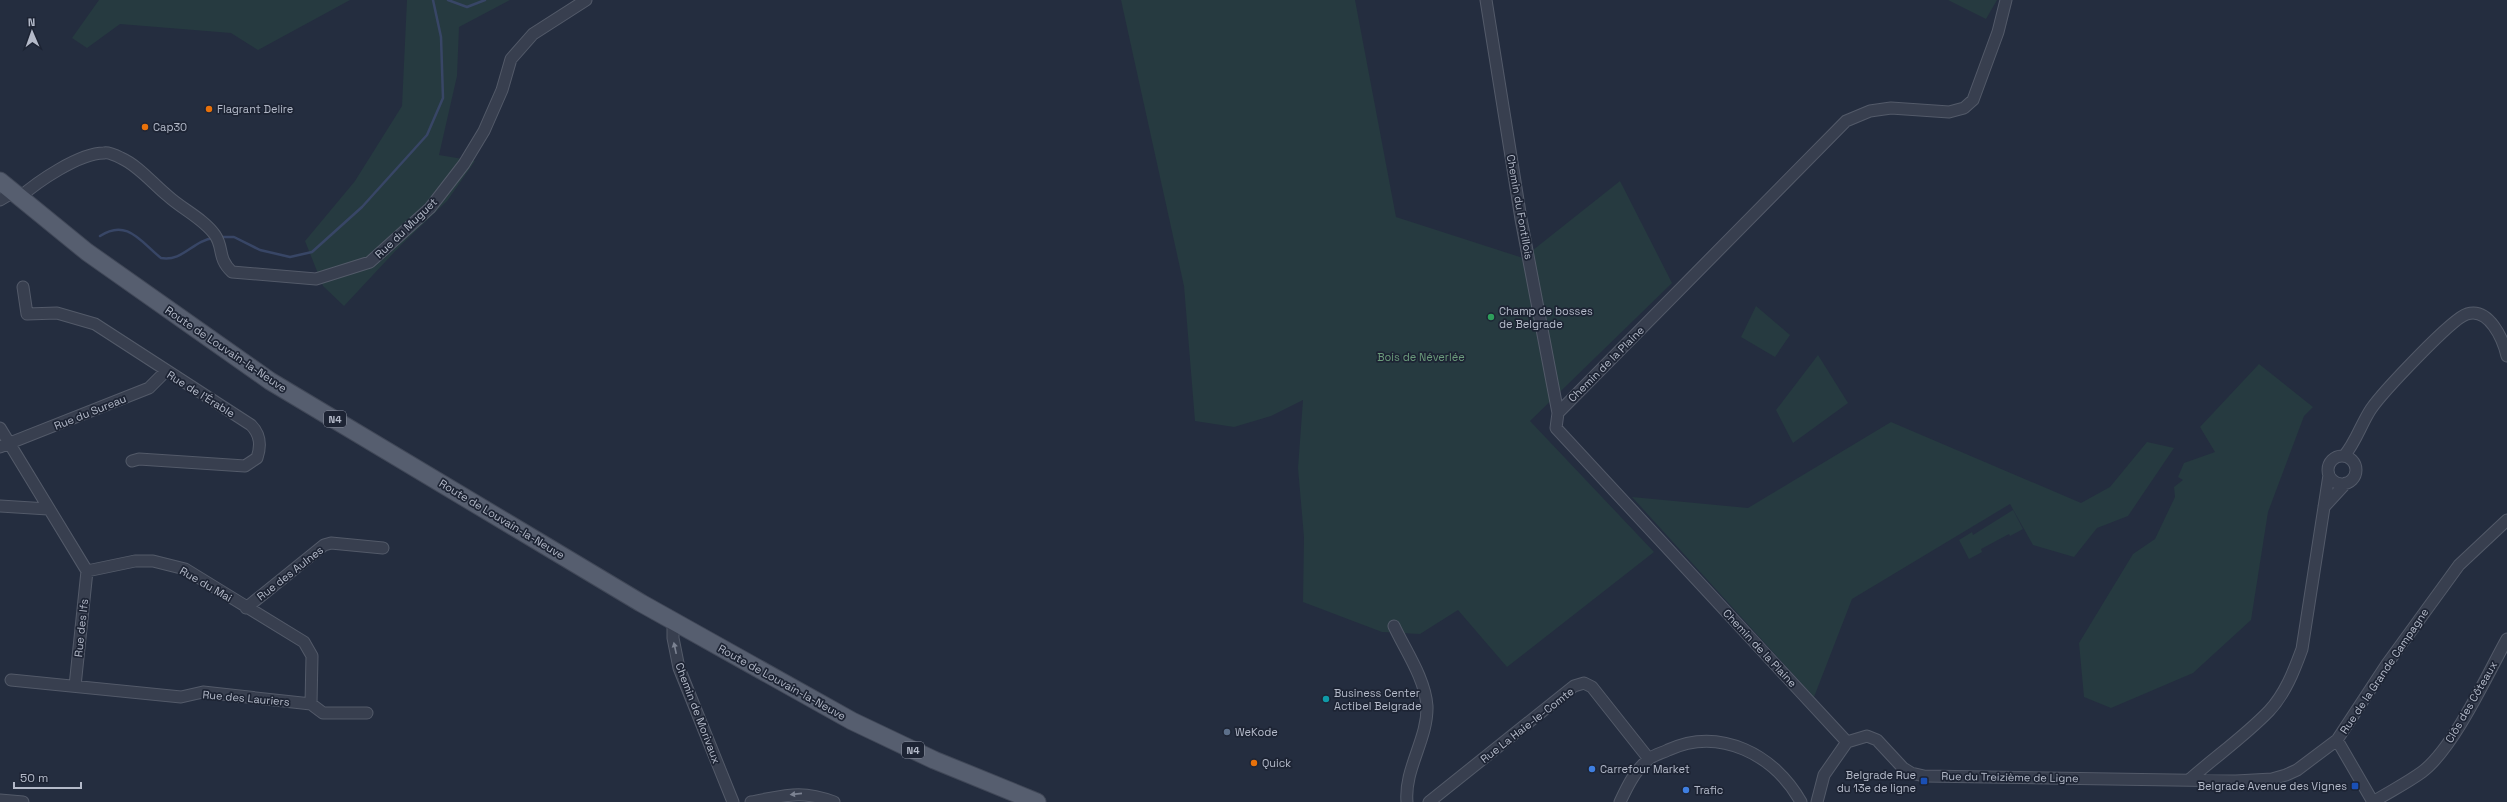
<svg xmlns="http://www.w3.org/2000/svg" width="2507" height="802" font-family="'Space Grotesk',sans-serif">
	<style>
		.green { fill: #263a40 }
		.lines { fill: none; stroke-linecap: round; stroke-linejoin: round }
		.stream { stroke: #384666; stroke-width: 2.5 }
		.street-casing { stroke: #535a69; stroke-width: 13 }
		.primary-casing { stroke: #414858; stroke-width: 19 }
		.street { stroke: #383f4f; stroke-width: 11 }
		.primary { stroke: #565e6f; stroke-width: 17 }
		.oneway { fill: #7c8392 }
		.food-dot { fill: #e8710a; stroke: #1d2434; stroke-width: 1.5 }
		.leisure-dot { fill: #2e9e5b; stroke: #1d2434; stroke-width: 1.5 }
		.culture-dot { fill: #0f9aa8; stroke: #1d2434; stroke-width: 1.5 }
		.service-dot { fill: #5c6f8a; stroke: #1d2434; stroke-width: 1.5 }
		.shop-dot { fill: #3f7fe0; stroke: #1d2434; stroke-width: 1.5 }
		.transit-dot { fill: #1a4fb4; stroke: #1d2434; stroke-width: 1.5 }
		.labels { text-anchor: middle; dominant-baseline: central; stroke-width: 3.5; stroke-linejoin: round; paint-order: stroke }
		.shield { fill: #1d2434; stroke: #878d9c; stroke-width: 1 }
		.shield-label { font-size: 10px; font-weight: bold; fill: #b4bac9 }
		.poi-label { font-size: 11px; fill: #b4bac9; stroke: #1d2434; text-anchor: start }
		.street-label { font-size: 11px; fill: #b4bac9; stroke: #1d2434 }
		.park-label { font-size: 11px; fill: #6b9b7b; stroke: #1d2434 }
	</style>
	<rect width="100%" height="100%" fill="#242d3f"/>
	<!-- green -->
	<path class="green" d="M 99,0 L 350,0 L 258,50 L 231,33 L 120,24 L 87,48 L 72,38 Z
		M 407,0 L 510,0 L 459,27 L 457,76 L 439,155 L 475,161 L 447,201 L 400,246 L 344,306 L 323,286 L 305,241 L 355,181 L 402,106 Z
		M 1121,0 L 1355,0 L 1396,217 L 1523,258 L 1620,181 L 1672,283 L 1530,421 L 1654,552 L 1507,667 L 1458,610 L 1420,634 L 1382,632 L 1303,602 L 1304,537 L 1298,468 L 1303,400 L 1271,416 L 1234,427 L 1195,421 L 1184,286 Z
		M 1948,0 L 1997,0 L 1986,19 Z
		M 1756,306 L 1790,335 L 1775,357 L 1741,337 Z
		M 1818,355 L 1848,403 L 1793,443 L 1776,410 Z
		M 2259,364 L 2313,407 L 2304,416 L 2268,512 L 2251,620 L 2193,673 L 2111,708 L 2084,697 L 2079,643 L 2133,554 L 2155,539 L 2175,497 L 2174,487 L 2183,480 L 2178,477 L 2184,463 L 2215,452 L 2200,427 Z
		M 1891,422 L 2081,503 L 2110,487 L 2147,442 L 2174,448 L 2128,516 L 2097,528 L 2074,557 L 2033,545 L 2010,504 L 1852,599 L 1814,697 L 1632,497 L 1748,508 Z
		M 2013,510 L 2023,529 L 2010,536 L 2009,534 L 1981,549 L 1982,552 L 1969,559 L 1959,540 L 1972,532 L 1973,535 Z"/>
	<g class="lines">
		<!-- stream -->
		<path class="stream" d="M 448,0 L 467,7 L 485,0
			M 100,236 C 127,218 141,242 161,258 C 183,262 193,240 214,238
			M 221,237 L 234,237 L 260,250 L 290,257 L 312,252 L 362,207 L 427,135 L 443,98 L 441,37 L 433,0"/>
		<defs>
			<path id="street" d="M 1486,0 L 1521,219 L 1558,413 L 1556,428 L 1847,742
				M 19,198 C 37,182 79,153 104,153 C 108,152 117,156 121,158 C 139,166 153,184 168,196 C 182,209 204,219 215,235 C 224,248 217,258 232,272 L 316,279 L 370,262 L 430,208 L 464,164 L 484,131 L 502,90 L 511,59 L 533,34 L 586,0
				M 0,200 L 12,193
				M 23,287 L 27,314 L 57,313 L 95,324 L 251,425 C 261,435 261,446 257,458 L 245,466 L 139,459 L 132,461
				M 1558,413 L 1846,121 L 1870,111 L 1891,108 L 1949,112 L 1964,108 L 1973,100 L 1998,32 L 2006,0
				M 0,428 L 87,571 L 135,561 L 153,561 L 185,569 L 304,642 L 312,656 L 311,704
				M 0,447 L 149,388 L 166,371
				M 2344,456 C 2356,442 2361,424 2371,409 C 2382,393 2452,318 2467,314 C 2489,307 2503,339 2507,356
				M2328 470a14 14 0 1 1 28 0a14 14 0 1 1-28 0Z
				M 0,506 L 48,509
				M 2324,507 L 2346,483
				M 246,608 L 324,545 L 331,543 L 383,548
				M 673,622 L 673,638 L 679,668 L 733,802
				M 1394,626 C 1405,650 1425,678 1427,706 C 1428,739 1404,769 1407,802
				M 11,680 L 181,697 L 203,692 L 311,704 L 323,713 L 367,713
				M 75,686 L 87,571
				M 2337,740 L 2373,802
				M 1847,742 L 1867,736 L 1877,740 L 1903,768 L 1911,773 L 1924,776 L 2236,781 L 2272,779 L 2286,775 L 2297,770 L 2337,740 L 2387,664 L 2459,565 L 2507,520
				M 2189,780 C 2215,757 2245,736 2269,711 C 2285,694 2294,671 2302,649 L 2329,475
				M 0,800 L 23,802
				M 751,802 C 785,796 800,789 834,802
				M 1429,802 L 1574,686 L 1584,683 L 1592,687 L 1649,759
				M 1620,802 C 1627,787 1635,770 1649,759 C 1654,755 1662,753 1668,750 C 1720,726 1775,755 1801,802
				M 1817,802 L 1824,775 L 1847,742
				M 2373,802 C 2389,792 2407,783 2422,772 C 2454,748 2487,675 2507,639"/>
			<path id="primary" d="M 0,181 L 87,252 L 270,381 L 641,603 L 852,721 L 934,760 L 1037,802"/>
		</defs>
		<!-- street casing -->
		<use href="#street" class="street-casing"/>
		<!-- primary casing -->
		<use href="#primary" class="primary-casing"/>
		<!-- street -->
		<use href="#street" class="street"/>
		<!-- primary -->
		<use href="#primary" class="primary"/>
	</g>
	<!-- one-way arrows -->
	<defs><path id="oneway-solid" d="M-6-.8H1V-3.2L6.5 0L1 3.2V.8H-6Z"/></defs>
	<g class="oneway">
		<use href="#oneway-solid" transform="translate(675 648) rotate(-102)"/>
		<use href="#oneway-solid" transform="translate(796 794) rotate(174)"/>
	</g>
	<!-- markers -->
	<g class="food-dot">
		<circle cx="209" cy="109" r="4"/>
		<circle cx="145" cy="127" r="4"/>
		<circle cx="1254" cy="763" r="4"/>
	</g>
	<circle class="leisure-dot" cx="1491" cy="317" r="4"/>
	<circle class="culture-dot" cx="1326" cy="699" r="4"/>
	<circle class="service-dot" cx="1227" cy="732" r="4"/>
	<g class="shop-dot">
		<circle cx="1592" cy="769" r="4"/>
		<circle cx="1686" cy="790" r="4"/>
	</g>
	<g class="transit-dot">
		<rect x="1920" y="777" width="8" height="8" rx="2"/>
		<rect x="2351" y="782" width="8" height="8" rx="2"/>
	</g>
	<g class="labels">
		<!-- shield labels -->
		<g class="shield">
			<rect x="324" y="411" width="22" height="16" rx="3"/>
			<rect x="902" y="742" width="22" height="16" rx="3"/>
		</g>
		<g class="shield-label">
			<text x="335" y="419">N4</text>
			<text x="913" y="750">N4</text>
		</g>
		<!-- poi labels -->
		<g class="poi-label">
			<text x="217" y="109">Flagrant Delire</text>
			<text x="153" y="127">Cap30</text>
			<text x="1499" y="311">Champ de bosses<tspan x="1499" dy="13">de Belgrade</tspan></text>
			<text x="1334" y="693">Business Center<tspan x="1334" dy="13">Actibel Belgrade</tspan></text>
			<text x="1235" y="732">WeKode</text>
			<text x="1262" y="763">Quick</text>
			<text x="1600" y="769">Carrefour Market</text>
			<text x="1916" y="775" text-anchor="end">Belgrade Rue<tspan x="1916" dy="13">du 13e de ligne</tspan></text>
			<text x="2347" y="786" text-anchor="end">Belgrade Avenue des Vignes</text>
			<text x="1694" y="790">Trafic</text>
		</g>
		<!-- street labels -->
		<g class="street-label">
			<text transform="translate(1520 207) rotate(80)">Chemin du Fontillois</text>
			<text transform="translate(406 228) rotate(-44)">Rue du Muguet</text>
			<text transform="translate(226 349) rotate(34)">Route de Louvain-la-Neuve</text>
			<text transform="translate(1606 364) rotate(-45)">Chemin de la Plaine</text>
			<text transform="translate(201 394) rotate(32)">Rue de l'Érable</text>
			<text transform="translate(90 412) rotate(-22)">Rue du Sureau</text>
			<text transform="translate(502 519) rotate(31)">Route de Louvain-la-Neuve</text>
			<text transform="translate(290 573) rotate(-38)">Rue des Aulnes</text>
			<text transform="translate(206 584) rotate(30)">Rue du Mai</text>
			<text transform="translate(81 628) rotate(-84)">Rue des Ifs</text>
			<text transform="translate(1760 648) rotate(47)">Chemin de la Plaine</text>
			<text transform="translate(2384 671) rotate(-56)">Rue de la Grande Campagne</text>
			<text transform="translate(782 682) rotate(29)">Route de Louvain-la-Neuve</text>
			<text transform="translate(246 698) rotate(5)">Rue des Lauriers</text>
			<text transform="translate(2471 702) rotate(-60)">Clôs des Côteaux</text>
			<text transform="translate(698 713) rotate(69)">Chemin de Morivaux</text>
			<text transform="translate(1527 725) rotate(-38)">Rue La Haie-le-Comte</text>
			<text transform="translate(2010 777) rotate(1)">Rue du Treizième de Ligne</text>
		</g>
		<!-- park labels -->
		<g class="park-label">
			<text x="1421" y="357">Bois de Néverlée</text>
		</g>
	</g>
	<!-- north arrow -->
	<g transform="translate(32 32) rotate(358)" stroke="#1d2434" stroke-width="3" paint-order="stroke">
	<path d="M0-3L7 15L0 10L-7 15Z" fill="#b4bac9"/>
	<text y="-6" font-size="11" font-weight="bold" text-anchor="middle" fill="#b4bac9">N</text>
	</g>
	<!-- scale -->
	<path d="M14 782v6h67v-6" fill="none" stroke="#b4bac9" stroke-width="2"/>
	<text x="20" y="782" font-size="12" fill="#b4bac9" stroke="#1d2434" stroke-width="3" paint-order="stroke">50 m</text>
</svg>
